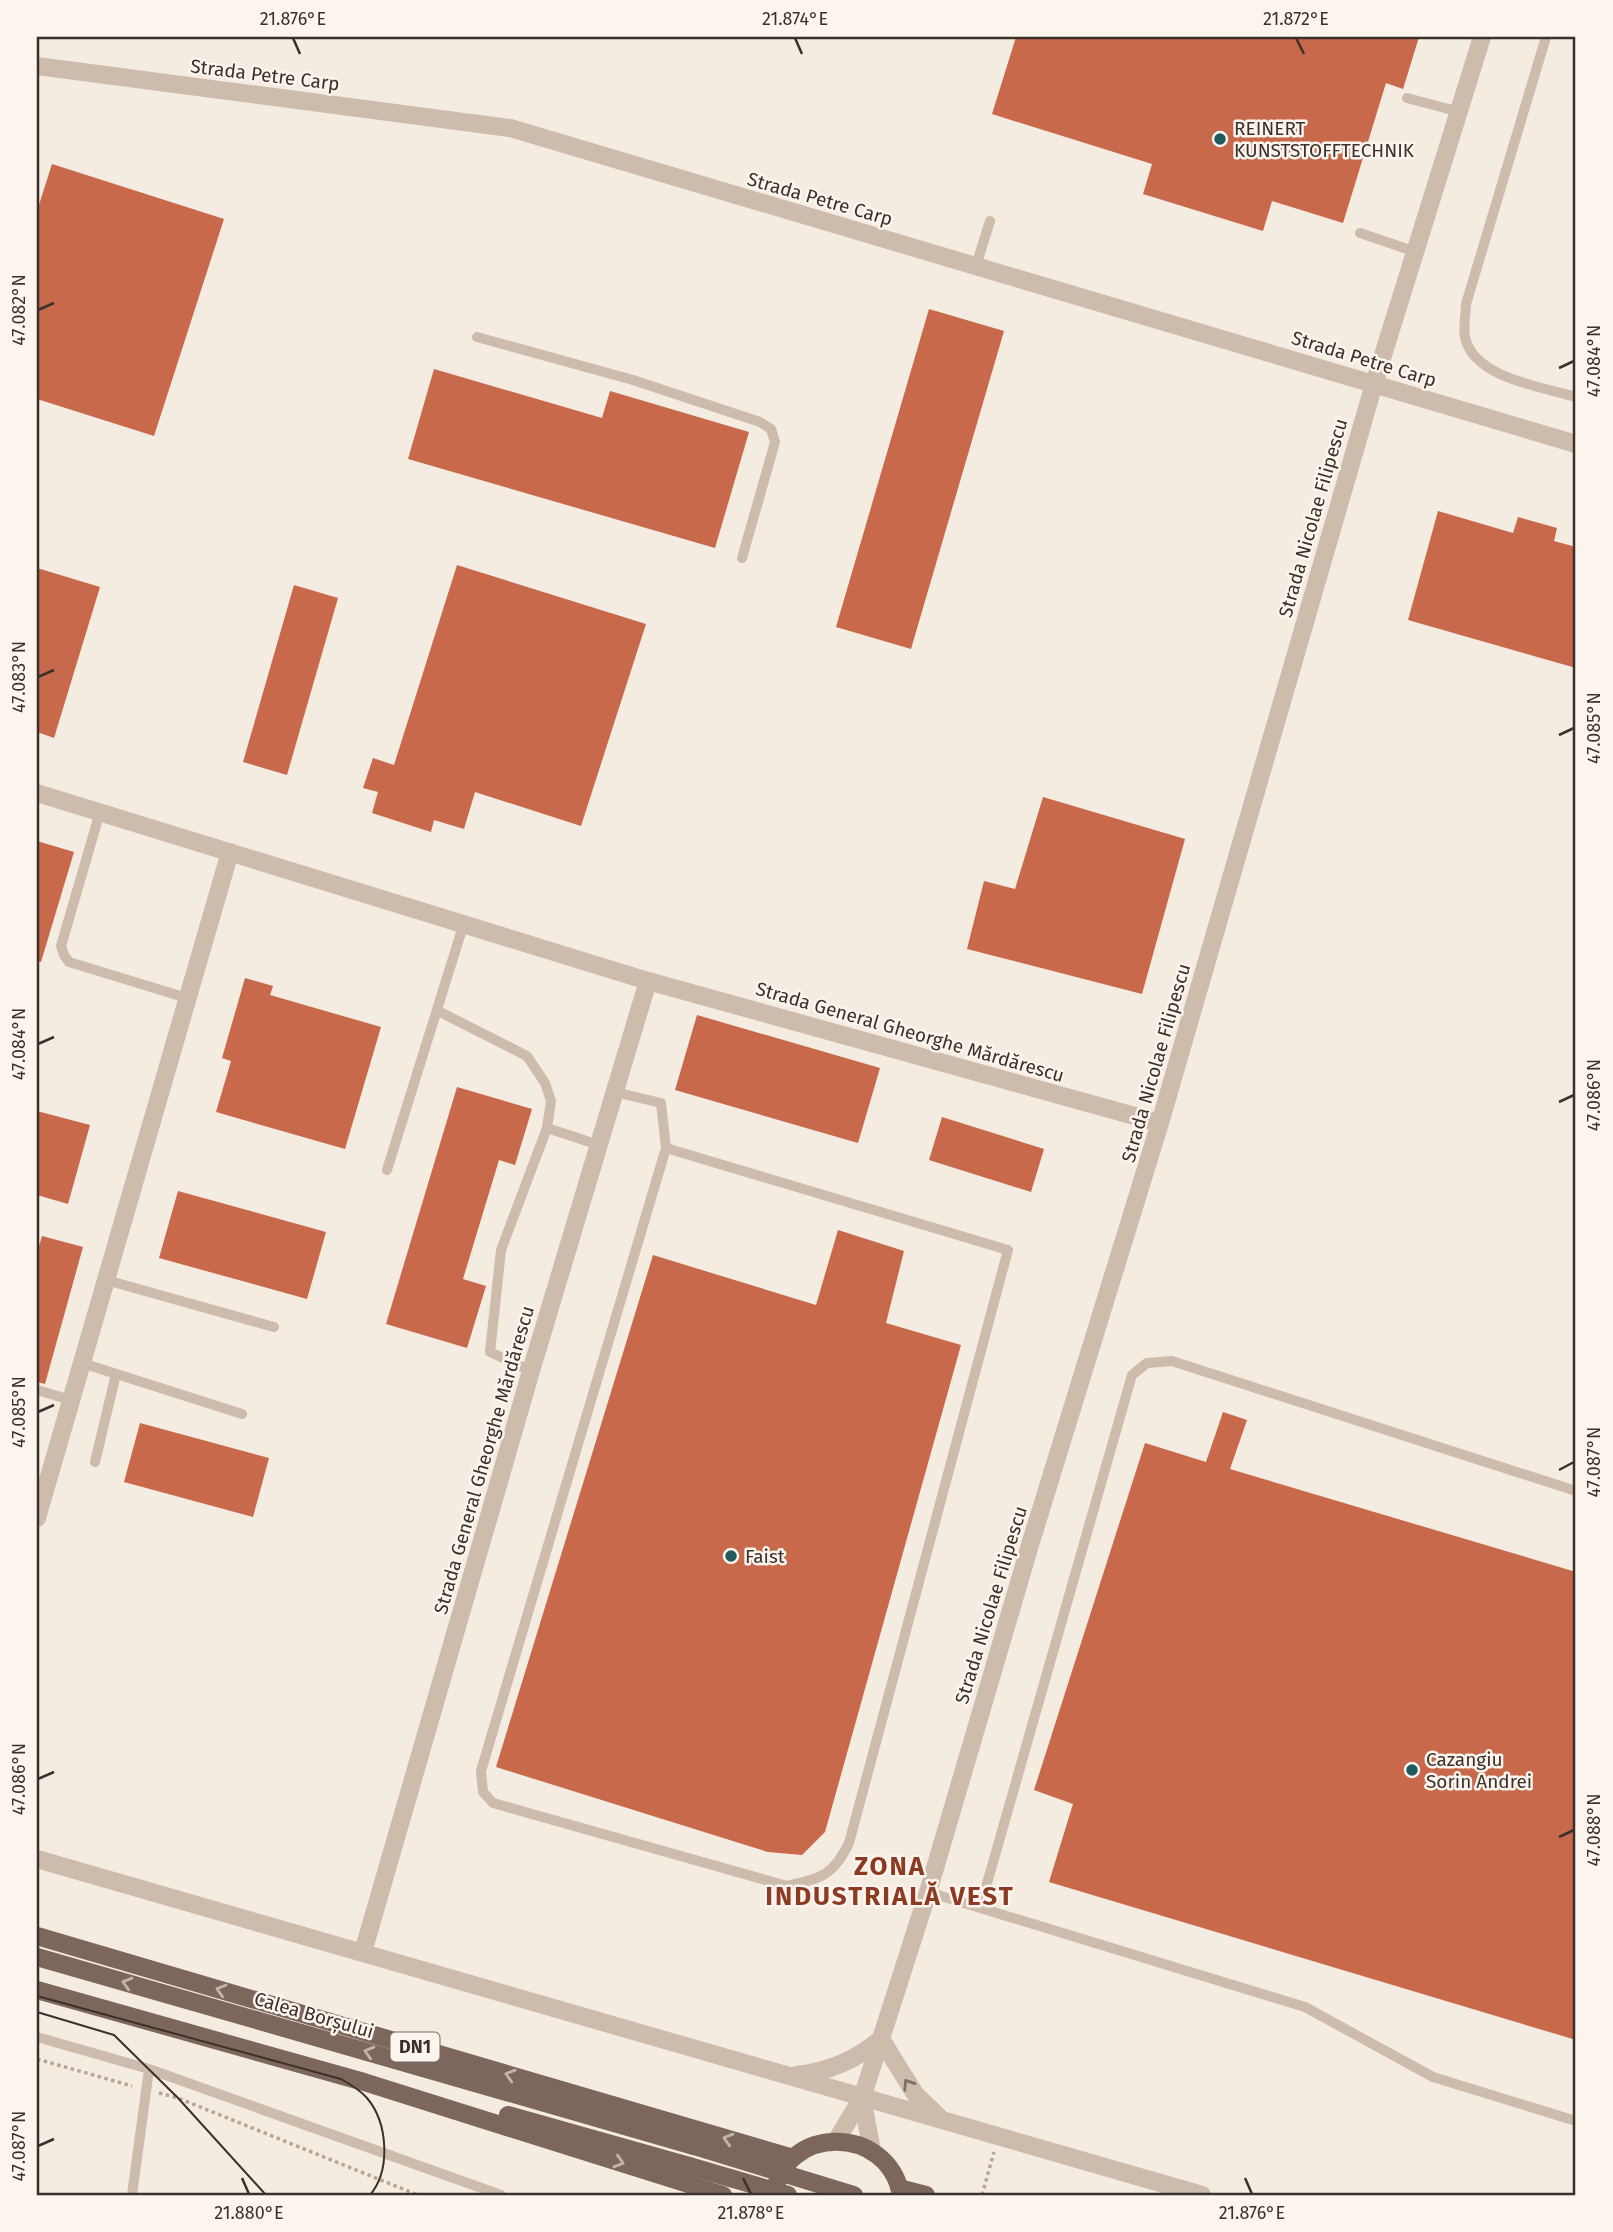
<svg xmlns="http://www.w3.org/2000/svg" width="1613" height="2232" font-family="'Fira Sans',sans-serif">
	<style>
		.building { fill: #c8694b }
		.lines { fill: none; stroke-linecap: round; stroke-linejoin: round }
		.path { stroke: #b9a596; stroke-width: 3.5; stroke-dasharray: 3.5 3.5; stroke-linecap: butt }
		.service { stroke: #cdbbac; stroke-width: 10 }
		.minor { stroke: #cdbbac; stroke-width: 18 }
		.primary { stroke: #7d675c; stroke-width: 18 }
		.tram { stroke: #3b302b; stroke-width: 2 }
		.primary-bridge { stroke: #7d675c; stroke-width: 18 }
		.oneway { stroke: #c2b5ac }
		.oneway2 { stroke: #7d6f65 }
		.ticks { fill: none; stroke: #3b302b; stroke-width: 2.5 }
		.poi-dot { fill: #1f5a5e; stroke: #fbf5ee; stroke-width: 2.5 }
		.labels { text-anchor: middle; dominant-baseline: central; stroke-width: 5; stroke-linejoin: round; paint-order: stroke }
		.shield { fill: #fbf5ee; stroke: #756b66; stroke-width: 2 }
		.shield-label { font-size: 18px; font-weight: bold; fill: #3b302b }
		.street-label { font-size: 19px; fill: #3b302b; stroke: #fbf5ee }
		.poi-label { font-size: 19px; fill: #3b302b; stroke: #fbf5ee; text-anchor: start }
		.district-label { font-size: 26px; font-weight: bold; letter-spacing: 2px; fill: #8c3b22; stroke: #fbf5ee }
		.neatline { fill: none; stroke: #3b302b; stroke-width: 2.5 }
		.ticks-label { font-size: 18px; text-anchor: middle; fill: #3b302b }
	</style>
	<rect width="100%" height="100%" fill="#f4ebe1"/>
	<!-- building -->
	<path class="building" d="M 1016,37 L 1419,37 L 1403,89 L 1386,83 L 1343,223 L 1272,201 L 1263,231 L 1143,194 L 1152,164 L 992,114 Z
		M 52,164 L 224,219 L 154,436 L 37,399 L 37,211 Z
		M 929,309 L 1004,331 L 911,649 L 836,627 Z
		M 434,369 L 602,418 L 610,391 L 749,432 L 715,548 L 408,459 Z
		M 1438,511 L 1513,533 L 1518,517 L 1557,528 L 1554,541 L 1576,547 L 1576,668 L 1408,620 Z
		M 457,565 L 646,624 L 581,826 L 475,792 L 464,829 L 434,820 L 431,832 L 372,813 L 378,792 L 363,788 L 373,758 L 394,765 Z
		M 37,568 L 100,587 L 54,738 L 37,732 Z
		M 294,585 L 338,598 L 287,775 L 243,762 Z
		M 1043,797 L 1185,839 L 1142,994 L 967,949 L 984,881 L 1015,889 Z
		M 37,841 L 74,852 L 41,962 L 37,961 Z
		M 245,978 L 273,986 L 270,995 L 381,1027 L 345,1149 L 216,1112 L 231,1061 L 222,1058 Z
		M 697,1015 L 880,1068 L 858,1143 L 675,1090 Z
		M 457,1087 L 532,1109 L 515,1165 L 499,1160 L 463,1279 L 486,1286 L 467,1348 L 386,1324 Z
		M 37,1111 L 90,1125 L 68,1204 L 37,1195 Z
		M 942,1117 L 1044,1149 L 1031,1192 L 929,1160 Z
		M 178,1191 L 326,1232 L 307,1299 L 159,1258 Z
		M 838,1230 L 904,1251 L 886,1323 L 961,1345 L 825,1832 L 802,1855 L 768,1852 L 496,1767 L 653,1255 L 816,1305 Z
		M 42,1236 L 83,1247 L 45,1384 L 37,1382 L 37,1253 Z
		M 1223,1412 L 1247,1420 L 1230,1469 L 1576,1572 L 1576,2040 L 1049,1882 L 1073,1804 L 1034,1790 L 1145,1443 L 1206,1462 Z
		M 140,1423 L 269,1458 L 253,1517 L 124,1482 Z"/>
	<g class="lines">
		<!-- path -->
		<path class="path" d="M 37,2059 L 132,2086
			M 159,2093 L 178,2098 L 418,2195
			M 982,2195 L 994,2152"/>
		<!-- service -->
		<path class="service" d="M 1546,37 L 1466,304 C 1466,314 1463,328 1465,337 C 1473,378 1543,387 1576,397
			M 1407,98 L 1460,112
			M 1360,233 L 1416,252
			M 976,266 L 990,221
			M 477,337 L 633,380 L 760,422 L 771,429 L 775,442 L 742,558
			M 100,812 L 61,946 L 64,955 L 69,962 L 187,998
			M 438,1011 L 527,1056 L 545,1083 L 551,1101 L 547,1128 L 501,1250 L 490,1352 L 531,1371
			M 615,1092 L 661,1103 L 666,1148 L 481,1771 L 483,1792 L 493,1803 L 787,1886 C 821,1878 833,1876 849,1843 L 1008,1250 L 666,1148
			M 547,1128 L 599,1145
			M 387,1170 L 464,923
			M 106,1280 L 274,1327
			M 82,1363 L 242,1414
			M 37,1390 L 71,1400
			M 95,1462 L 116,1374
			M 928,1892 L 1305,2007 L 1433,2077 L 1576,2121
			M 980,1908 L 1132,1375 L 1147,1363 L 1172,1361 L 1576,1491
			M 37,2037 L 149,2069 L 501,2195
			M 132,2195 L 149,2069"/>
		<!-- minor -->
		<path class="minor" d="M 37,66 L 510,128 L 1576,444
			M 37,793 L 648,981 L 1160,1123
			M 37,1518 L 230,852
			M 37,1859 L 1202,2195
			M 363,1952 L 531,1371 L 648,981
			M 796,2075 C 829,2072 856,2060 881,2039 L 915,2094 L 939,2117
			M 862,2098 L 872,2151
			M 836,2141 L 862,2098 L 928,1892 L 1030,1545 L 1160,1123 L 1374,384 L 1482,37"/>
		<!-- primary -->
		<path class="primary" d="M 37,1936 L 793,2158
			M 37,1957 L 694,2146
			M 37,1990 L 364,2082 L 723,2195
			M 508,2115 L 689,2166
			M 899,2188 L 926,2195
			M 774,2195 C 784,2124 888,2124 901,2195"/>
		<!-- tram -->
		<path class="tram" d="M 37,1996 L 341,2079 C 350,2084 360,2090 367,2098 C 388,2123 391,2170 370,2195
			M 37,2012 L 114,2035 L 178,2098 L 266,2195"/>
		<!-- primary-bridge -->
		<path class="primary-bridge" d="M 694,2146 L 854,2195
			M 689,2166 L 788,2195"/>
	</g>
	<!-- one-way arrows -->
	<defs><path id="oneway-chevron" d="M-2-3.5L2.5 0L-2 3.5" fill="none" stroke-width="1.6" stroke-linecap="round" stroke-linejoin="round" transform="scale(1.75)"/></defs>
	<g class="oneway">
		<use href="#oneway-chevron" transform="translate(127 1983) rotate(-164)"/>
		<use href="#oneway-chevron" transform="translate(221 1990) rotate(-164)"/>
		<use href="#oneway-chevron" transform="translate(369 2052) rotate(-164)"/>
		<use href="#oneway-chevron" transform="translate(510 2075) rotate(-164)"/>
		<use href="#oneway-chevron" transform="translate(728 2139) rotate(-164)"/>
		<use href="#oneway-chevron" transform="translate(619 2162) rotate(17)"/>
	</g>
	<use class="oneway2" href="#oneway-chevron" transform="translate(908 2084) rotate(-123)"/>
	<!-- ticks -->
	<path class="ticks" d="M 293,38 L 300,54M 795,38 L 802,54M 1296,38 L 1304,54M 38,310 L 54,303M 1559,368 L 1574,361M 38,677 L 54,670M 1559,735 L 1574,728M 38,1044 L 54,1037M 1559,1102 L 1574,1095M 38,1412 L 54,1405M 1559,1470 L 1574,1462M 38,1779 L 54,1772M 1559,1837 L 1574,1830M 38,2146 L 54,2139M 242,2178 L 249,2194M 743,2178 L 751,2194M 1245,2178 L 1252,2194"/>
	<!-- markers -->
	<g class="poi-dot">
		<circle cx="1220" cy="139" r="7"/>
		<circle cx="731" cy="1556" r="7"/>
		<circle cx="1412" cy="1770" r="7"/>
	</g>
	<g class="labels">
		<!-- shield labels -->
		<rect class="shield" x="390.5" y="2032.5" width="49" height="29" rx="5"/>
		<g class="shield-label">
			<text x="415" y="2047">DN1</text>
		</g>
		<!-- street labels -->
		<g class="street-label">
			<text transform="translate(265 75) rotate(7)">Strada Petre Carp</text>
			<text transform="translate(820 199) rotate(16)">Strada Petre Carp</text>
			<text transform="translate(1364 359) rotate(17)">Strada Petre Carp</text>
			<text transform="translate(1313 518) rotate(-74)">Strada Nicolae Filipescu</text>
			<text transform="translate(910 1032) rotate(16)">Strada General Gheorghe Mărdărescu</text>
			<text transform="translate(1156 1063) rotate(-74)">Strada Nicolae Filipescu</text>
			<text transform="translate(484 1460) rotate(-74)">Strada General Gheorghe Mărdărescu</text>
			<text transform="translate(991 1605) rotate(-73)">Strada Nicolae Filipescu</text>
			<text transform="translate(314 2015) rotate(16)">Calea Borșului</text>
		</g>
		<!-- poi labels -->
		<g class="poi-label">
			<text x="1234" y="128">REINERT<tspan x="1234" dy="22">KUNSTSTOFFTECHNIK</tspan></text>
			<text x="745" y="1556">Faist</text>
			<text x="1426" y="1759">Cazangiu<tspan x="1426" dy="22">Sorin Andrei</tspan></text>
		</g>
		<!-- district labels -->
		<g class="district-label">
			<text x="890" y="1866">ZONA<tspan x="890" dy="30">INDUSTRIALĂ VEST</tspan></text>
		</g>
	</g>
	<!-- border -->
	<rect width="1613" height="2232" fill="none" stroke="#fbf5ee" stroke-width="77"/>
	<rect x="38" y="38" width="1536" height="2156" class="neatline"/>
	<g class="ticks-label">
		<text x="293" y="25">21.876°E</text>
		<text x="795" y="25">21.874°E</text>
		<text x="1296" y="25">21.872°E</text>
		<text transform="translate(19 310) rotate(-90)" y="6">47.082°N</text>
		<text transform="translate(1594 361) rotate(-90)" y="6">47.084°N</text>
		<text transform="translate(19 677) rotate(-90)" y="6">47.083°N</text>
		<text transform="translate(1594 728) rotate(-90)" y="6">47.085°N</text>
		<text transform="translate(19 1044) rotate(-90)" y="6">47.084°N</text>
		<text transform="translate(1594 1095) rotate(-90)" y="6">47.086°N</text>
		<text transform="translate(19 1412) rotate(-90)" y="6">47.085°N</text>
		<text transform="translate(1594 1462) rotate(-90)" y="6">47.087°N</text>
		<text transform="translate(19 1779) rotate(-90)" y="6">47.086°N</text>
		<text transform="translate(1594 1830) rotate(-90)" y="6">47.088°N</text>
		<text transform="translate(19 2146) rotate(-90)" y="6">47.087°N</text>
		<text x="249" y="2219">21.880°E</text>
		<text x="751" y="2219">21.878°E</text>
		<text x="1252" y="2219">21.876°E</text>
	</g>
</svg>
